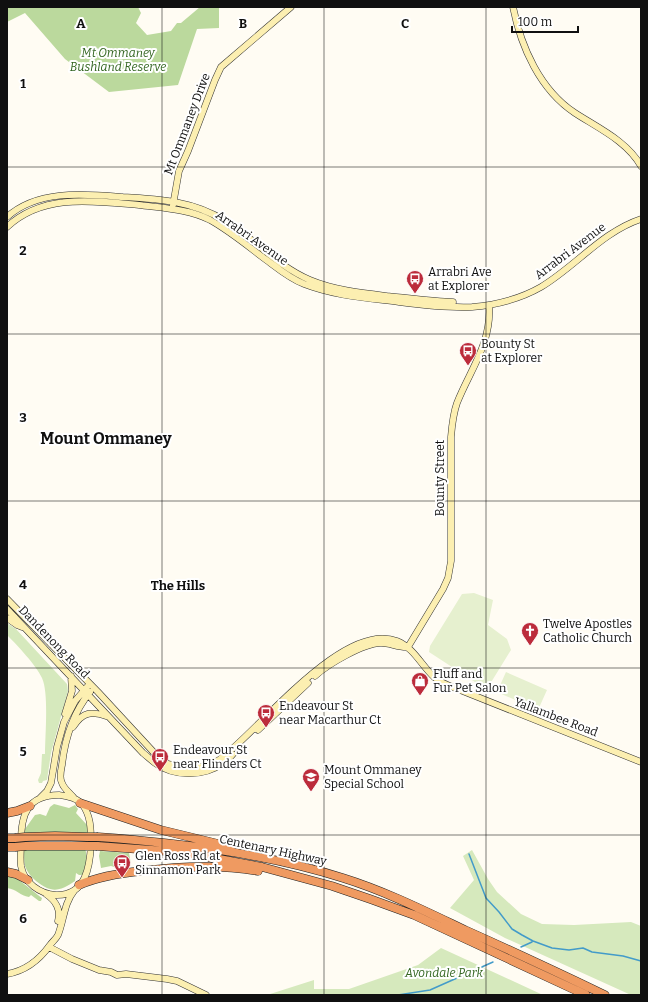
<svg xmlns="http://www.w3.org/2000/svg" width="648" height="1002" font-family="Bitter,serif">
	<style>
		.green { fill: #d6e9bd }
		.forest { fill: #bbd99d }
		.pitch { fill: #e6f0cf }
		.lines { fill: none; stroke-linecap: round; stroke-linejoin: round }
		.stream { stroke: #439bc9; stroke-width: 1.5 }
		.secondary-casing { stroke: #323232; stroke-width: 7 }
		.highway-casing { stroke: #212121; stroke-width: 9 }
		.secondary { stroke: #fcefb1; stroke-width: 6 }
		.highway { stroke: #ef9a61; stroke-width: 8 }
		.highway-bridge-casing { stroke: #212121; stroke-width: 9; stroke-linecap: butt }
		.highway-bridge { stroke: #ef9a61; stroke-width: 8 }
		.grid { fill: none; stroke: #101010; stroke-width: 1; stroke-opacity: 0.55 }
		.labels { text-anchor: middle; dominant-baseline: central; stroke-width: 4; stroke-linejoin: round; paint-order: stroke }
		.park-label { font-size: 12px; font-style: italic; fill: #346622; stroke: #fff }
		.street-label { font-size: 12px; fill: #101010; stroke: #fff }
		.poi-label { font-size: 12px; fill: #101010; stroke: #fff; text-anchor: start }
		.neighbourhood-label { font-size: 13px; font-weight: bold; fill: #101010; stroke: #fff }
		.district-label { font-size: 16px; font-weight: bold; fill: #101010; stroke: #fff }
		.grid-label { font-size: 13px; text-anchor: middle; font-weight: bold; fill: #101010; stroke: #fff; stroke-width: 4; stroke-linejoin: round; paint-order: stroke }
	</style>
	<rect width="100%" height="100%" fill="#fffcf3"/>
	<!-- green -->
	<path class="green" d="M 7,623 L 16,629 L 67,684 L 68,691 L 51,753 L 47,780 L 43,781 L 42,783 L 39,783 L 38,780 L 41,773 L 42,754 L 45,754 C 45,736 49,693 42,678 C 36,665 17,645 7,635 Z
		M 472,850 L 488,879 L 497,892 L 521,914 L 542,924 L 574,925 L 631,922 L 641,926 L 641,995 L 631,995 L 505,938 L 450,908 L 474,880 L 463,856 Z
		M 441,948 L 543,995 L 267,995 L 314,980 L 314,989 L 349,989 L 418,965 Z"/>
	<!-- forest -->
	<path class="forest" d="M 7,7 L 138,7 L 141,13 L 136,23 L 147,35 L 171,31 L 177,23 L 181,23 L 200,7 L 219,7 L 219,28 L 197,29 L 178,85 L 109,92 L 65,59 L 25,13 L 7,22 Z
		M 54,804 L 69,808 L 75,805 L 78,809 L 76,813 L 87,825 L 89,834 L 24,835 L 25,829 L 35,815 L 40,814 L 46,816 L 50,807 Z
		M 85,849 C 88,856 87,868 82,875 L 79,875 L 76,873 L 75,881 C 59,892 51,893 36,881 C 31,877 27,872 25,866 C 24,861 24,855 24,850 Z
		M 100,851 L 129,853 L 131,864 L 114,867 L 111,866 L 101,868 L 99,856 Z
		M 7,875 C 17,876 32,891 42,898 L 41,901 L 39,901 L 31,895 L 29,897 C 20,896 17,889 7,888 Z"/>
	<!-- pitch -->
	<path class="pitch" d="M 474,593 L 493,600 L 488,625 L 507,639 L 511,650 L 490,684 L 485,686 L 478,684 L 429,652 L 430,646 L 462,594 Z
		M 506,672 L 547,690 L 538,710 L 497,692 Z"/>
	<g class="lines">
		<!-- stream -->
		<path class="stream" d="M 469,854 L 486,898 L 499,912 L 512,929 L 522,935 L 533,941 L 552,948 L 569,950 L 583,948 L 592,952 L 623,956 L 641,961
			M 521,947 L 532,942
			M 398,995 L 430,990 L 493,962"/>
		<defs>
			<path id="secondary" d="M 513,7 C 521,47 540,90 575,113 C 598,128 627,141 641,166
				M 173,205 L 179,171 L 188,151 L 215,80 L 221,67 L 291,7
				M 7,217 C 38,189 85,194 123,197 C 159,199 194,201 225,221 C 255,239 277,266 310,280 C 334,290 361,293 387,296 C 409,298 431,301 453,302
				M 7,227 C 43,193 94,201 139,205 C 162,208 189,209 210,220 C 228,230 244,243 261,256 C 275,266 288,278 304,284 C 335,296 367,298 399,302 C 422,305 448,308 472,307 C 495,305 520,299 541,287 C 576,266 602,232 641,219
				M 7,599 L 98,692 L 159,758 L 168,764 L 186,768 L 208,766 L 219,760 C 259,731 343,620 397,641 C 414,648 421,665 434,677 C 439,681 444,684 450,686 L 641,762
				M 7,609 L 143,753 C 147,756 151,760 155,763 C 174,777 204,777 223,763 C 227,761 230,757 233,754
				M 7,618 L 17,625 L 22,627
				M 408,647 L 443,589 L 448,578 L 451,561 L 451,437 C 452,425 453,414 457,403 C 470,370 492,343 489,305
				M 315,676 C 328,664 364,643 381,643 C 390,643 397,647 406,647
				M 65,714 L 72,691 L 71,676
				M 73,727 C 83,711 92,711 109,717
				M 258,730 L 308,683
				M 59,795 C 66,796 75,797 81,803 C 91,814 91,830 91,844 C 90,866 86,896 56,895 C 40,894 24,883 21,866 C 20,858 21,850 21,842 C 21,815 27,795 59,795 Z
				M 40,798 L 47,791 L 51,783 L 57,747 L 64,722 L 75,701 L 87,687
				M 74,798 C 70,793 64,789 62,783 C 59,778 61,770 62,765 C 65,738 73,713 90,692
				M 46,894 C 56,901 61,909 58,921
				M 49,947 L 72,959 L 99,970 L 111,972 L 117,975 L 126,974 L 167,979 L 177,981 L 206,995
				M 7,974 C 25,971 40,959 50,945 C 53,941 56,939 58,935 C 64,920 64,903 74,891"/>
			<path id="highway" d="M 80,803 L 161,830 L 231,847
				M 7,813 L 17,811 L 30,806
				M 25,837 L 55,836 L 88,837
				M 98,837 C 178,843 265,853 343,878 C 385,891 425,911 465,930 C 512,951 559,973 605,995
				M 7,838 L 15,838
				M 26,846 L 88,846
				M 97,846 L 179,852 L 219,859 L 262,867 L 332,886 L 370,899 L 414,915 L 586,995
				M 7,847 L 15,847
				M 7,872 L 16,874 L 28,880
				M 79,885 C 100,876 120,873 142,871 C 181,866 219,864 258,871"/>
		</defs>
		<!-- secondary casing -->
		<use href="#secondary" class="secondary-casing"/>
		<!-- highway casing -->
		<use href="#highway" class="highway-casing"/>
		<!-- secondary -->
		<use href="#secondary" class="secondary"/>
		<!-- highway -->
		<use href="#highway" class="highway"/>
		<defs>
			<path id="highway-bridge" d="M 88,837 L 98,837
				M 15,838 L 25,837
				M 88,846 L 97,846
				M 15,847 L 26,846"/>
		</defs>
		<!-- highway-bridge casing -->
		<use href="#highway-bridge" class="highway-bridge-casing"/>
		<!-- highway-bridge -->
		<use href="#highway-bridge" class="highway-bridge"/>
	</g>
	<!-- grid -->
	<path class="grid" d="M 162,7 L 162,995M 324,7 L 324,995M 486,7 L 486,995M 7,167 L 641,167M 7,334 L 641,334M 7,501 L 641,501M 7,668 L 641,668M 7,835 L 641,835"/>
	<!-- icons -->
	<defs>
		<symbol id="bus-pin" viewBox="-11 -11 22 30"><path d="M0 17L-7.5 6A9.5 9.5 0 1 1 7.5 6Z" fill="#bc2c3b" stroke="#fff"/><path d="M-5-6H5V4H4V6H2V4H-2V6H-4V4H-5ZM-3.5-4V0h7V-4ZM-3.5 1.2v1.5H-2V1.2ZM2 1.2v1.5H3.5V1.2Z" fill="#fff"/></symbol>
		<symbol id="church-pin" viewBox="-11 -11 22 30"><path d="M0 17L-7.5 6A9.5 9.5 0 1 1 7.5 6Z" fill="#bc2c3b" stroke="#fff"/><path d="M-1.2-6h2.4v3.5h3.3v2.4h-3.3V6h-2.4V-.1h-3.3v-2.4h3.3Z" fill="#fff"/></symbol>
		<symbol id="shop-pin" viewBox="-11 -11 22 30"><path d="M0 17L-7.5 6A9.5 9.5 0 1 1 7.5 6Z" fill="#bc2c3b" stroke="#fff"/><path d="M-5-2.5h2.3a2.7 3.5 0 0 1 5.4 0H5L5.5 6h-11ZM-1.5-2.5h3a1.5 2.3 0 0 0-3 0Z" fill="#fff"/></symbol>
		<symbol id="school-pin" viewBox="-11 -11 22 30"><path d="M0 17L-7.5 6A9.5 9.5 0 1 1 7.5 6Z" fill="#bc2c3b" stroke="#fff"/><path d="M0-5L7-2L0 1L-7-2ZM-4 1L0 2.5L4 1V4Q0 6-4 4Z" fill="#fff"/></symbol>
	</defs>
	<g fill-rule="evenodd">
		<use href="#bus-pin" x="405" y="269" width="20" height="27"/>
		<use href="#bus-pin" x="458" y="341" width="20" height="27"/>
		<use href="#church-pin" x="520" y="621" width="20" height="27"/>
		<use href="#shop-pin" x="410" y="671" width="20" height="27"/>
		<use href="#bus-pin" x="256" y="703" width="20" height="27"/>
		<use href="#bus-pin" x="150" y="747" width="20" height="27"/>
		<use href="#school-pin" x="301" y="767" width="20" height="27"/>
		<use href="#bus-pin" x="112" y="853" width="20" height="27"/>
	</g>
	<g class="labels">
		<!-- park labels -->
		<g class="park-label">
			<text x="118" y="53">Mt Ommaney<tspan x="118" dy="14">Bushland Reserve</tspan></text>
			<text x="444" y="973">Avondale Park</text>
		</g>
		<!-- street labels -->
		<g class="street-label">
			<text transform="translate(187 124) rotate(-69)">Mt Ommaney Drive</text>
			<text transform="translate(252 238) rotate(35)">Arrabri Avenue</text>
			<text transform="translate(570 251) rotate(-37)">Arrabri Avenue</text>
			<text transform="translate(440 478) rotate(-90)">Bounty Street</text>
			<text transform="translate(54 642) rotate(46)">Dandenong Road</text>
			<text transform="translate(556 717) rotate(21)">Yallambee Road</text>
			<text transform="translate(273 850) rotate(12)">Centenary Highway</text>
		</g>
		<!-- poi labels -->
		<g class="poi-label">
			<text x="428" y="272">Arrabri Ave<tspan x="428" dy="14">at Explorer</tspan></text>
			<text x="481" y="344">Bounty St<tspan x="481" dy="14">at Explorer</tspan></text>
			<text x="543" y="624">Twelve Apostles<tspan x="543" dy="14">Catholic Church</tspan></text>
			<text x="433" y="674">Fluff and<tspan x="433" dy="14">Fur Pet Salon</tspan></text>
			<text x="279" y="706">Endeavour St<tspan x="279" dy="14">near Macarthur Ct</tspan></text>
			<text x="173" y="750">Endeavour St<tspan x="173" dy="14">near Flinders Ct</tspan></text>
			<text x="324" y="770">Mount Ommaney<tspan x="324" dy="14">Special School</tspan></text>
			<text x="135" y="856">Glen Ross Rd at<tspan x="135" dy="14">Sinnamon Park</tspan></text>
		</g>
		<!-- neighbourhood labels -->
		<g class="neighbourhood-label">
			<text x="178" y="585">The Hills</text>
		</g>
		<!-- district labels -->
		<g class="district-label">
			<text x="106" y="438">Mount Ommaney</text>
		</g>
	</g>
	<g class="grid-label">
		<text x="81" y="28">A</text>
		<text x="243" y="28">B</text>
		<text x="405" y="28">C</text>
		<text x="23" y="88">1</text>
		<text x="23" y="255">2</text>
		<text x="23" y="422">3</text>
		<text x="23" y="589">4</text>
		<text x="23" y="756">5</text>
		<text x="23" y="923">6</text>
	</g>
	<!-- border -->
	<rect width="648" height="1002" fill="none" stroke="#101010" stroke-width="16"/>
	<!-- scale -->
	<path d="M512 26v6h66v-6" fill="none" stroke="#101010" stroke-width="2"/>
	<text x="518" y="26" font-size="12" fill="#101010" stroke="#ffffff" stroke-width="3" paint-order="stroke">100 m</text>
</svg>
